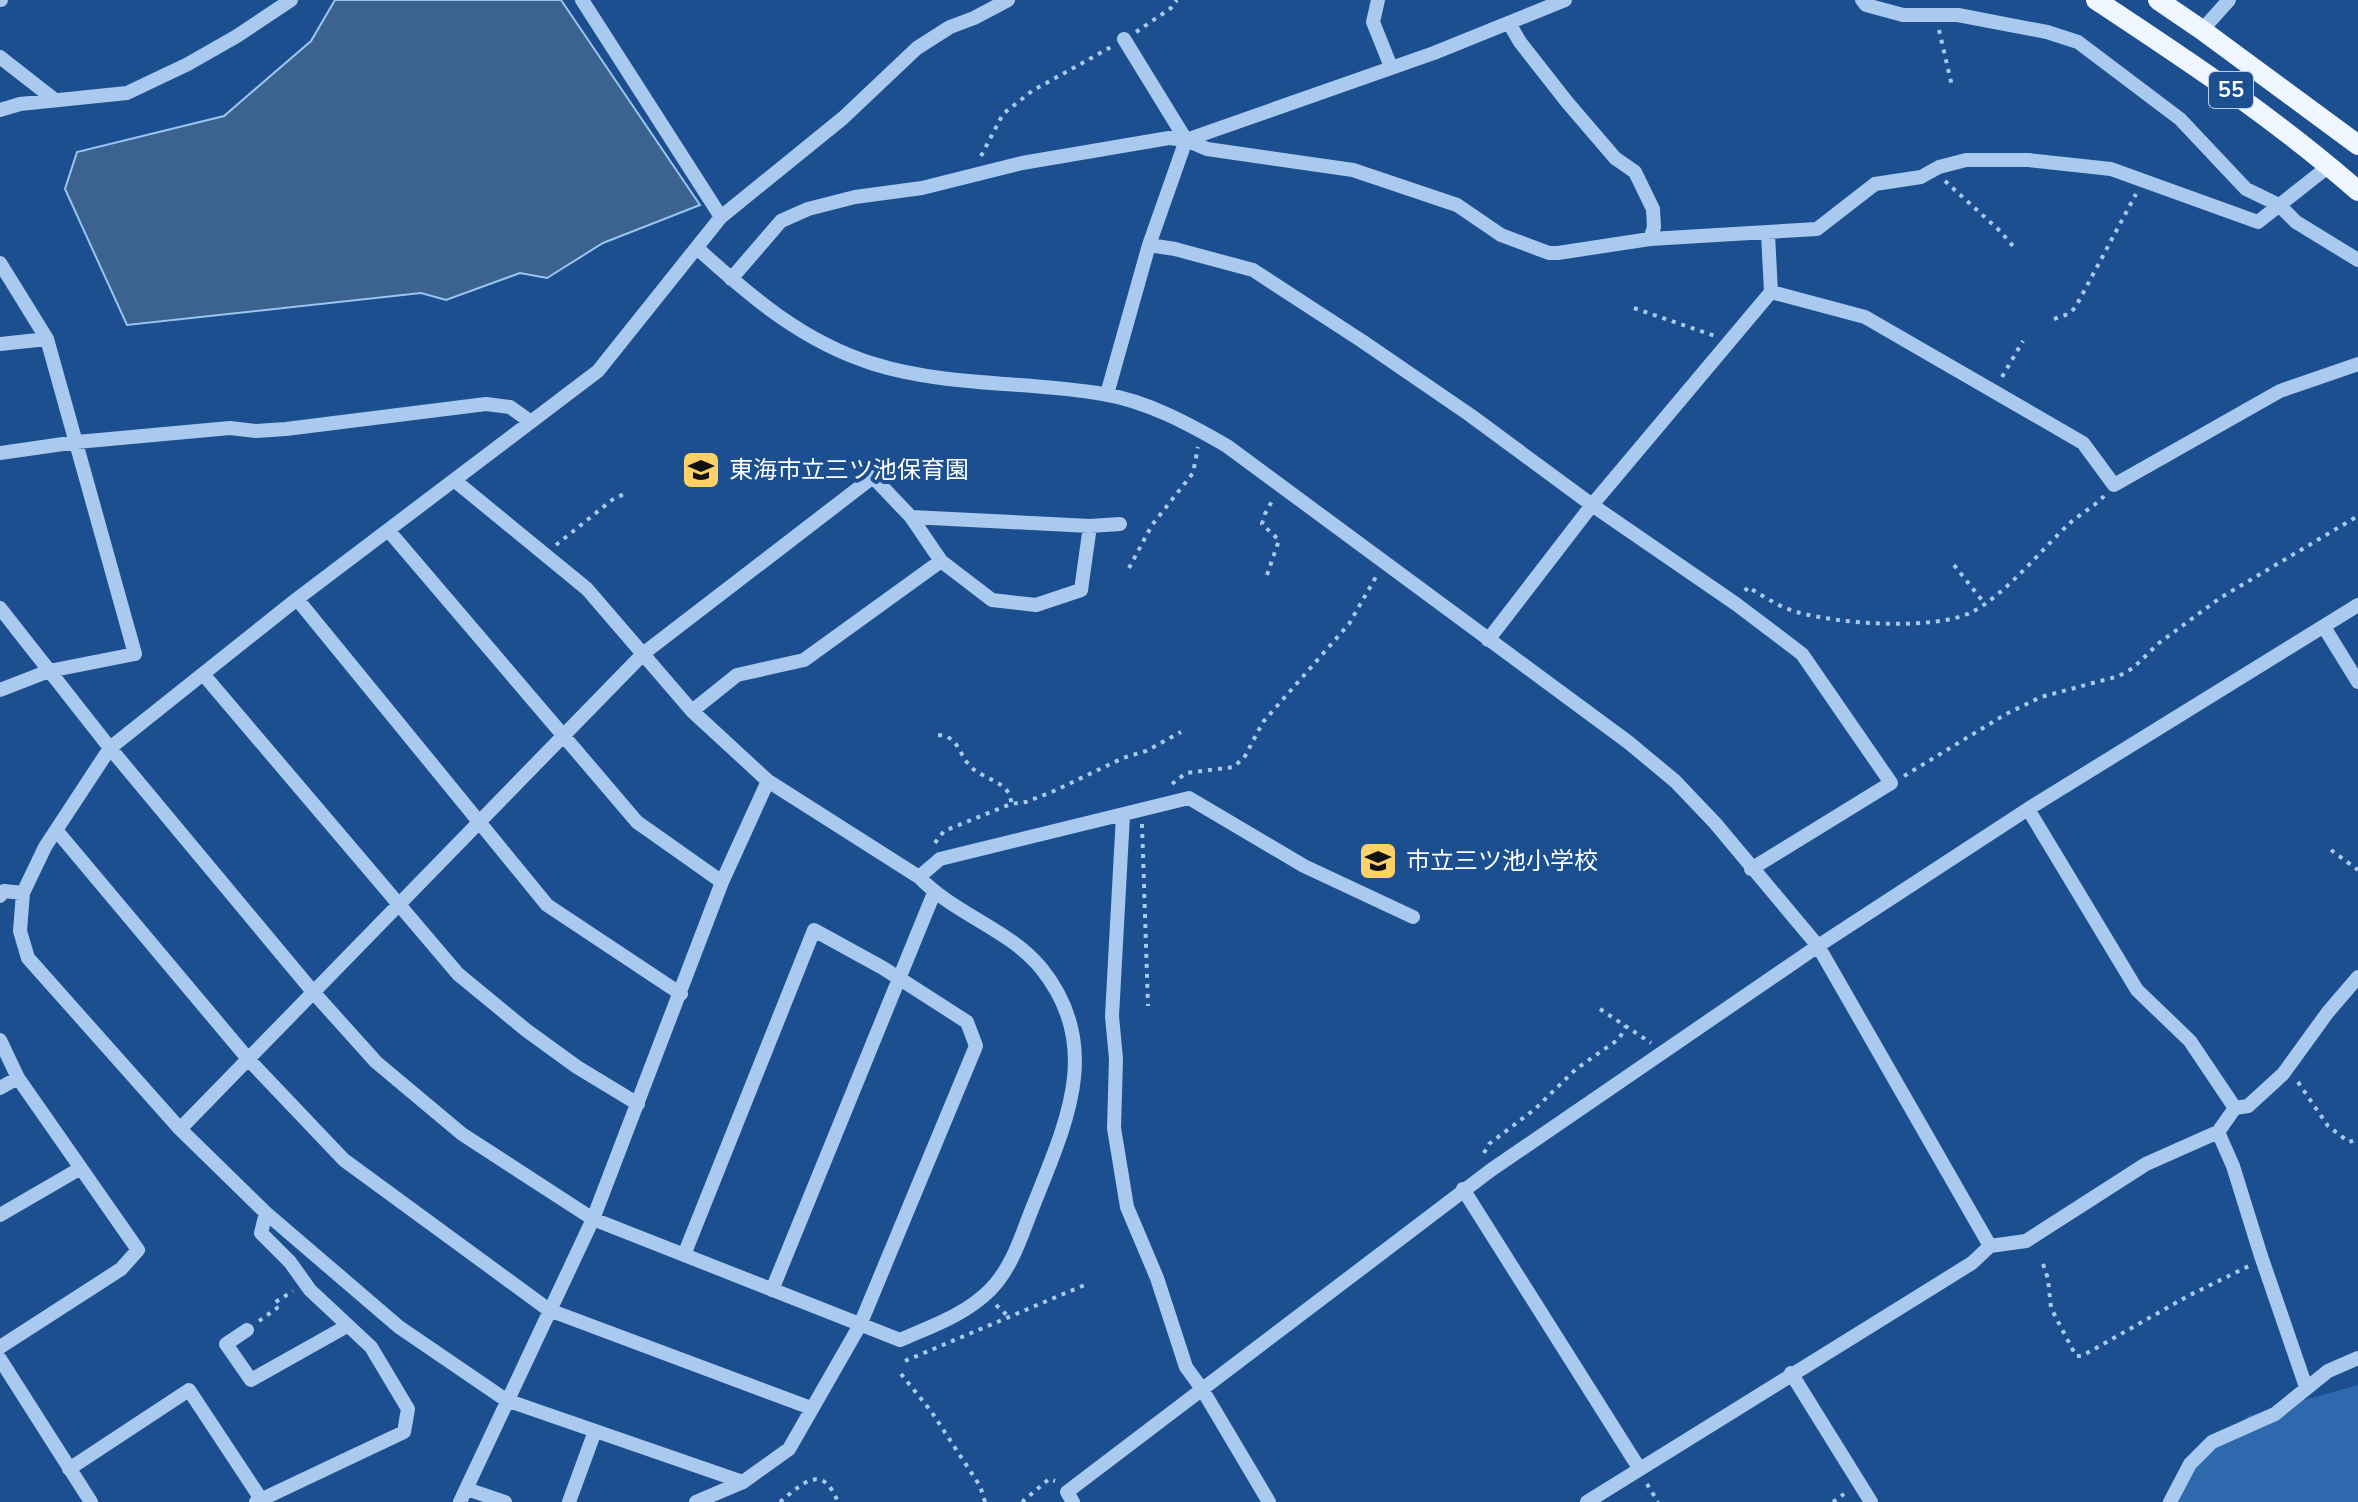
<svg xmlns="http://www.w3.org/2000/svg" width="2358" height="1502" font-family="'Nunito Sans','Noto Sans JP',sans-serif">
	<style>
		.green { fill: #2e69ad }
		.water { fill: #3c6290; stroke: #9cc4f0; stroke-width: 2 }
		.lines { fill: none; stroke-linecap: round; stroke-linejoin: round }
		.path { stroke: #a9c9ee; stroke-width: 4; stroke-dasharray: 4 6; stroke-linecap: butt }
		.minor { stroke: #a9c9ee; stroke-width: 14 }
		.major { stroke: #f0f6ff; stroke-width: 20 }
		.labels { text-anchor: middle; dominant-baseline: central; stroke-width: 8; stroke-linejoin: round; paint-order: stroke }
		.shield { fill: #1b4f8f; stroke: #bbcadd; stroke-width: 2 }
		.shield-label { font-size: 22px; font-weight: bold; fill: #fff }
		.poi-label { font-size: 24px; fill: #fff; stroke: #1b4f8f; text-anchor: start }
	</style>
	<rect width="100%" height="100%" fill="#1b4f8f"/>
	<!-- green -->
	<path class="green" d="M 2358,1385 L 2358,1502 L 2175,1502 L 2198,1461 L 2248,1416 Z"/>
	<!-- water -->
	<path class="water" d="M 335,0 L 561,0 L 700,205 L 603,243 L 547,278 L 520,273 L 446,300 L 421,293 L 127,325 L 65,189 L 77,152 L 224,116 L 311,41 Z"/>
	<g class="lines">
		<!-- path -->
		<path class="path" d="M 1939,30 L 1952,86
			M 1136,32 L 1171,8 L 1177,0
			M 981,156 L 1003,114 L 1032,91 L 1111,47
			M 1945,181 L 2000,231 L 2013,246
			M 1634,308 L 1715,336
			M 2054,319 L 2068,314 L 2075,308 L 2136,194
			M 2002,377 L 2023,341
			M 556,545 L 612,500 L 624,494
			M 1954,565 L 1985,604
			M 1129,568 L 1152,525 L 1193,473 L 1198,447
			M 1267,575 L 1279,540 L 1262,524 L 1265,514 L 1272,501
			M 1745,591 L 1748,587 C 1763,596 1779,607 1797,612 C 1838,624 1934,631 1972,612 C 2006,594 2042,549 2071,522 C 2082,513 2095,506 2104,496
			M 938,735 C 958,736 958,752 969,765 C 982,780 1012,781 1011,804
			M 1904,776 L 2006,714 L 2041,697 L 2119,676 L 2133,668 L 2159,643 L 2220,598 L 2358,516
			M 1172,784 L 1186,773 L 1233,767 L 1244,758 L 1263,722 L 1349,624 L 1377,575
			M 1142,824 L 1148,1006
			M 935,843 L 944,831 L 1011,804 L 1026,802 L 1054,791 L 1123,758 L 1146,751 L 1181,732
			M 2331,850 L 2358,870
			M 1600,1009 L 1651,1043
			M 2298,1082 L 2328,1126 L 2349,1142 L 2358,1139
			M 1484,1153 L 1489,1144 L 1535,1109 L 1576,1069 L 1619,1039 L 1626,1026
			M 2043,1264 L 2048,1279 L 2051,1308 L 2076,1356 L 2082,1356 L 2188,1296 L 2249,1266
			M 996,1305 L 1009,1317
			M 259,1321 L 277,1308 L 274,1303 L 293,1291
			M 905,1361 L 1087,1284
			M 901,1374 L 931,1411 L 980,1486 L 985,1502
			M 1647,1484 L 1658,1502
			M 780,1502 C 804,1482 822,1463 838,1502
			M 1022,1502 L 1049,1479 L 1055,1481
			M 1833,1502 L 1844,1494"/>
		<!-- minor -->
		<path class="minor" d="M 0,0 L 1,0
			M 582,0 L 721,217
			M 1378,0 L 1373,22 L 1391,67
			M 1862,0 L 1866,5 L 1903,15 L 1958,15 L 2047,32 L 2078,42 L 2180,119 L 2246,189 L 2279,205 L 2296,222 L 2358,260
			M 1509,23 L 1520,42 L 1567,102 L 1615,158 L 1635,172 L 1653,209 L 1654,227 L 1650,239
			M 2202,30 L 2229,0
			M 1124,39 L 1186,140
			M 0,57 L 55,100
			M 0,110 L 20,104 L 127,93 L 188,64 L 237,36 L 291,0
			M 1186,140 L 1434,53 L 1565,0
			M 1149,245 L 1175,249 L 1253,270 L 1362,341 L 1470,415 L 1592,505 L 1736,604 L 1802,654 L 1891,783 L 1751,869
			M 697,248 C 751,297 803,342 874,364 C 948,387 1028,381 1103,394 C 1147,401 1189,424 1227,446 L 1628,742 L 1675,781 L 1715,823 L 1818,946 L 1990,1246
			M 0,263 L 47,339 L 135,654 L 49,671 L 0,690
			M 731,279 L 781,221 L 808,209 L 855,197 L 922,188 L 1022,163 L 1169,138 L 1186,140 L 1207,149 L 1353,170 L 1457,205 L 1501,235 L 1549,253 L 1558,253 L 1650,239 L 1817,229 L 1875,184 L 1921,177 L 1939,167 L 1966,160 L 2028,160 L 2111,169 L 2258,222 L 2329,166
			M 1771,292 L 1865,317 L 2083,443 L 2114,485 L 2280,391 L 2358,364
			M 0,344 L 47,339
			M 1107,394 L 1149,245 L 1186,140
			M 0,453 L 77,442 L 230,428 L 256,431 L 286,429 L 486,404 L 510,407 L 531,422
			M 388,530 L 637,822 L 722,882
			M 941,561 L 911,517 L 1090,526
			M 297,599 L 547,905 L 681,994
			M 0,608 L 110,748 L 314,993 L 376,1062 L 462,1134 L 593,1219 L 900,1340 C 932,1326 965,1315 990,1290 C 1013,1267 1022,1233 1034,1204 C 1066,1123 1104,1046 1041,968 C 1009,929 954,914 919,877 L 768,781 L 692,711 L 587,589 L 454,480
			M 2324,627 L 2358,682
			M 1488,640 L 1592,505 L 1771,292 L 1768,234
			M 203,674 L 458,974 L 526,1030 L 577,1067 L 638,1104
			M 692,711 L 737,675 L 804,660 L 941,561 L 992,600 L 1036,605 L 1081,590 L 1090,526 L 1120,524
			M 1123,815 L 1112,1016 L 1116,1059 L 1114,1128 L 1127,1207 L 1157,1278 L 1186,1367 L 1202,1389 L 1269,1502
			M 56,830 L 249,1060 L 344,1160 L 549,1310 L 811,1408
			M 919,877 L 940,859 L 1189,798 L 1304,866 L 1413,917
			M 0,896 L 4,891 L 23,893
			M 0,1040 L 18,1078 L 0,1088
			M 2235,1108 L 2248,1106 L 2283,1074 L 2328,1012 L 2358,977
			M 180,1129 L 644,653 L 873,477 L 911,517
			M 2218,1132 L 2233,1166 L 2261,1256 L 2306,1387
			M 1463,1189 L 1639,1468
			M 0,1215 L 81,1168
			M 684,1255 L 814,930 L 883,968 L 967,1022 L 976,1046 L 860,1325 L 789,1449 L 743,1482 L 696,1502
			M 772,1290 L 934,893
			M 247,1330 L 226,1344 L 251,1380 L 347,1326
			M 0,1347 L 121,1269 L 138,1250 L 18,1078
			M 0,1359 L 91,1502
			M 1791,1373 L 1871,1502
			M 69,1469 L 189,1390 L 261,1499
			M 743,1482 L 506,1400 L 399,1327 L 266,1213 L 180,1129 L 28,958 L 20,931 L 23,893 L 45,847 L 110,748 L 297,599 L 598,371 L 721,217 L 843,118 L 917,48 L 950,27 L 974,18 L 1008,0
			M 467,1489 L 505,1502
			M 256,1502 L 404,1432 L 408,1409 L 371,1347 L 310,1290 L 290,1262 L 261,1233 L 266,1213
			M 460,1502 L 593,1219 L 722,882 L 768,781
			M 569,1502 L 595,1431
			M 1073,1502 L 1067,1492 L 1491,1170 L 1818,946 L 2028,809 L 2358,605
			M 1587,1502 L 1972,1263 L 1990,1246 L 2026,1241 L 2146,1164 L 2218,1132 L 2235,1108 L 2190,1041 L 2137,990 L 2028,809
			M 2170,1502 L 2190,1464 L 2212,1442 L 2275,1414 L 2328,1371 L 2358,1358"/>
		<!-- major -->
		<path class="major" d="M 2096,0 C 2187,60 2276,119 2358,191
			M 2158,0 L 2202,30 L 2358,145"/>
	</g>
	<!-- icons -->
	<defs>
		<symbol id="school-square" viewBox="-11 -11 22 22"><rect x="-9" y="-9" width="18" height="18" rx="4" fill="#ffd166" stroke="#1b4f8f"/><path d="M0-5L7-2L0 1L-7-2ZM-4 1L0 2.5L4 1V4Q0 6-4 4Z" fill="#111"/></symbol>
	</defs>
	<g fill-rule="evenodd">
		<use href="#school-square" x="679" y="448" width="44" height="44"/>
		<use href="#school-square" x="1356" y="839" width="44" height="44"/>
	</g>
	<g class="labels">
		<!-- shield labels -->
		<rect class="shield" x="2209" y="72" width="44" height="36" rx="6"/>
		<g class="shield-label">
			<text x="2231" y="90">55</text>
		</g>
		<!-- poi labels -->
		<g class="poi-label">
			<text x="729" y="470">東海市立三ツ池保育園</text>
			<text x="1406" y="861">市立三ツ池小学校</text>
		</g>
	</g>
</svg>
